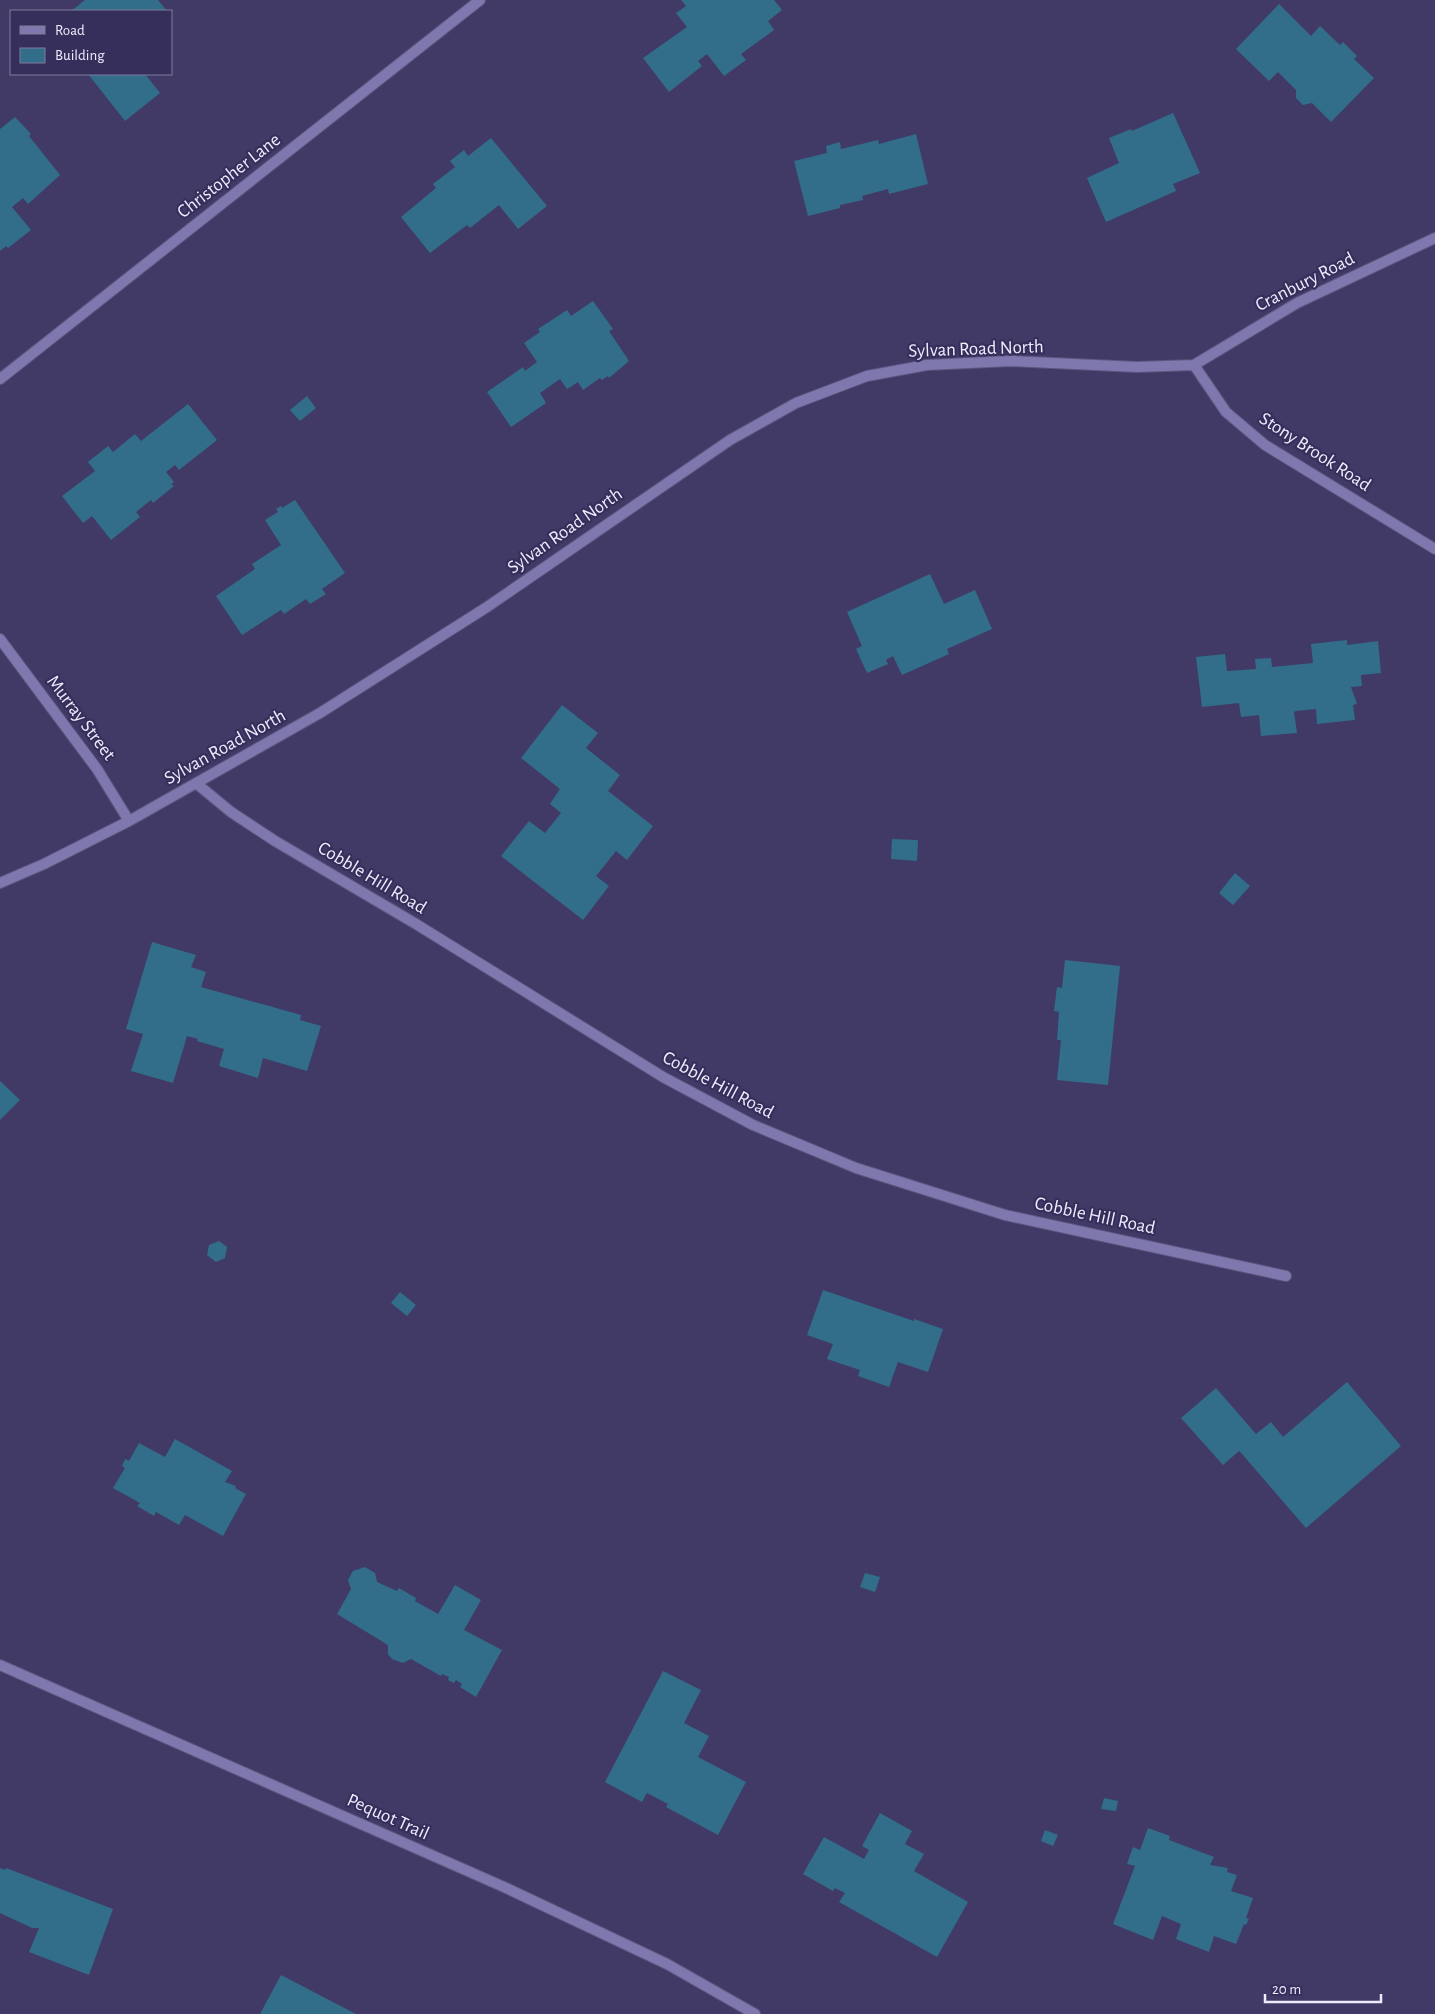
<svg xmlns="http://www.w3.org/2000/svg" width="1435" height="2014" font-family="'Alegreya Sans',sans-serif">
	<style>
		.building { fill: #326e89 }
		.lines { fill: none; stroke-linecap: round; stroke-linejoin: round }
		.minor-casing { stroke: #5d567f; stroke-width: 12 }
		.minor { stroke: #7f78af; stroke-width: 10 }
		.labels { text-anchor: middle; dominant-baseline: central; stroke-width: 4.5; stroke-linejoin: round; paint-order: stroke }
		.street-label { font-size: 19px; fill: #edecfd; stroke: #372f5b }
	</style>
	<rect width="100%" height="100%" fill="#413a67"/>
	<!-- building -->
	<path class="building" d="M 85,0 L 158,0 L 167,11 L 71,11 Z
		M 681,0 L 774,0 L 782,10 L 768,21 L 774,30 L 741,54 L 746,60 L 724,76 L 707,54 L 698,61 L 702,66 L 669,92 L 643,58 L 687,27 L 676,13 L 686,6 Z
		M 1279,4 L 1311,36 L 1320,26 L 1340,45 L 1343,42 L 1357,56 L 1354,59 L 1374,78 L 1331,122 L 1312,103 L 1303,105 L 1296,98 L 1296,90 L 1278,72 L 1269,81 L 1236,49 Z
		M 88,74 L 145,74 L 160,93 L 125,121 Z
		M 1173,113 L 1200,173 L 1173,184 L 1176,191 L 1106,222 L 1087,178 L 1119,163 L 1109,138 L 1131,129 L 1132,131 Z
		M 15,117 L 31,134 L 29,136 L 60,175 L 28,204 L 23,198 L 12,207 L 31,230 L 8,248 L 6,246 L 0,251 L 0,129 Z
		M 916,134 L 928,184 L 889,194 L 888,189 L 862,196 L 863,200 L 840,205 L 840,208 L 808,216 L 794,161 L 827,153 L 826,146 L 840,142 L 841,149 L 878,140 L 879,144 Z
		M 491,138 L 547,206 L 518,229 L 499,205 L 470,228 L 467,225 L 430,253 L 401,217 L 436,188 L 433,184 L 455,167 L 450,161 L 464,150 L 468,156 Z
		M 593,301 L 613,329 L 609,331 L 629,361 L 609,378 L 608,376 L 602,380 L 600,378 L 583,390 L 578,382 L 567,389 L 560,379 L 540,393 L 546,403 L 511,427 L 487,392 L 523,367 L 525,371 L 537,362 L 524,343 L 540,332 L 538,329 L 567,310 L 571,316 Z
		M 307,396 L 316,408 L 300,421 L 290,410 Z
		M 188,404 L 217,440 L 179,470 L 175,465 L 166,472 L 174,482 L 171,484 L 174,486 L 153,503 L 151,500 L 136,512 L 140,517 L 111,540 L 92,516 L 83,523 L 62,496 L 95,471 L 88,462 L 108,446 L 113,452 L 135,434 L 141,441 Z
		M 295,500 L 345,573 L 322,589 L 326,594 L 310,604 L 306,599 L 284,614 L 281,610 L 242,635 L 216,596 L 255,569 L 252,564 L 281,545 L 265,520 L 278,512 L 276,509 L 281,506 L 282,508 Z
		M 930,574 L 944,604 L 975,590 L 992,629 L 947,649 L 949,654 L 902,675 L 893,656 L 886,660 L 888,664 L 867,673 L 856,649 L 862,646 L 847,612 Z
		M 1347,640 L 1347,645 L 1378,641 L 1381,673 L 1361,675 L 1362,686 L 1351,687 L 1357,704 L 1353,705 L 1355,720 L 1317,724 L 1316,709 L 1296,711 L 1294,712 L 1297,733 L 1261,736 L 1259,715 L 1241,717 L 1239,703 L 1202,707 L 1196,657 L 1225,654 L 1227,671 L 1256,669 L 1255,659 L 1271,658 L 1272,667 L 1313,663 L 1311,644 Z
		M 562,705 L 598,733 L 586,748 L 620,775 L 608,791 L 653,826 L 627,860 L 616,851 L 596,876 L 609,886 L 583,920 L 501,856 L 529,821 L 545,833 L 561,813 L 550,804 L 560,789 L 521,758 Z
		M 892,839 L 918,840 L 917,861 L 891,859 Z
		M 1235,873 L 1250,886 L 1233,905 L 1219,893 Z
		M 152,942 L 196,955 L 191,967 L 206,972 L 201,987 L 301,1015 L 300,1020 L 321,1026 L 307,1071 L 263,1058 L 258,1078 L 219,1066 L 224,1049 L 197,1041 L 198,1039 L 187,1036 L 173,1083 L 131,1071 L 143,1034 L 126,1029 Z
		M 1065,960 L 1120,966 L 1108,1085 L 1057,1080 L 1061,1040 L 1057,1040 L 1059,1012 L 1054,1011 L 1057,987 L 1062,988 Z
		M 0,1081 L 20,1100 L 0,1120 Z
		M 219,1241 L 227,1247 L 225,1258 L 216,1262 L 207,1255 L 209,1245 Z
		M 823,1290 L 914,1321 L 914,1319 L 943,1329 L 928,1372 L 898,1362 L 889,1387 L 858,1376 L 860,1370 L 827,1359 L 833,1344 L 807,1335 Z
		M 400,1292 L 416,1305 L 407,1316 L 391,1303 Z
		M 1347,1382 L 1401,1446 L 1306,1528 L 1242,1454 L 1239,1451 L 1223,1465 L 1181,1418 L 1216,1388 L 1256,1434 L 1271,1422 L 1283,1437 Z
		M 175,1439 L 232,1471 L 225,1482 L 236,1486 L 235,1488 L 246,1494 L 223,1536 L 185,1515 L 179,1525 L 156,1512 L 154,1516 L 137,1506 L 140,1503 L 113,1488 L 125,1468 L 122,1466 L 125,1459 L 129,1461 L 139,1443 L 165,1457 Z
		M 365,1567 L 375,1573 L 377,1582 L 397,1591 L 399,1588 L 416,1598 L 415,1601 L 438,1614 L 455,1585 L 481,1600 L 464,1630 L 502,1650 L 476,1697 L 460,1687 L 462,1684 L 456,1680 L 454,1683 L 448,1680 L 449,1677 L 442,1674 L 441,1676 L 411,1659 L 403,1663 L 392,1659 L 388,1654 L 388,1645 L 337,1614 L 351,1589 L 348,1580 L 353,1571 Z
		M 865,1573 L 880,1577 L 875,1592 L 860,1587 Z
		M 663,1671 L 701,1690 L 684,1723 L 709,1736 L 698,1757 L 746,1782 L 718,1835 L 666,1807 L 668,1804 L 647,1793 L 642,1802 L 605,1782 Z
		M 1104,1798 L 1118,1801 L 1116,1811 L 1101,1809 Z
		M 880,1813 L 912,1831 L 905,1844 L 924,1854 L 914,1871 L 968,1902 L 937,1957 L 839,1902 L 845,1893 L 835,1888 L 833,1891 L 803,1874 L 824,1837 L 864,1859 L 869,1850 L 862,1846 Z
		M 1148,1828 L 1170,1836 L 1169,1840 L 1214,1857 L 1210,1865 L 1228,1868 L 1227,1872 L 1237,1875 L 1231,1891 L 1253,1898 L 1246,1918 L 1249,1919 L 1246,1925 L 1244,1924 L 1236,1944 L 1214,1936 L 1209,1952 L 1176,1939 L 1181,1924 L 1162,1916 L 1153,1940 L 1113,1924 L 1135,1866 L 1127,1864 L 1133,1847 L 1140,1850 Z
		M 1045,1830 L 1058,1835 L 1053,1846 L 1041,1841 Z
		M 0,1868 L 5,1870 L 6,1868 L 113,1909 L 89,1975 L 29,1952 L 39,1928 L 32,1928 L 0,1913 Z
		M 281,1975 L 356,2014 L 260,2014 Z"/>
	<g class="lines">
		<defs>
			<path id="minor" d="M 1194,365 L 1226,412 L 1265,445 L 1435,549
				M 1194,365 L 1297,303 L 1435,238
				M 0,379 L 480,0
				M 0,639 L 97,769 L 129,821
				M 197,784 L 231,812 L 275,841 L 416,924 L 663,1077 L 753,1125 L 856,1168 L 1005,1215 L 1286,1276
				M 0,883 L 44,864 L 129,821 L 320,713 L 487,607 L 730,440 L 796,403 L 867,376 L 927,365 L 1011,361 L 1137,367 L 1194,365
				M 0,1665 L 504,1887 L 667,1964 L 755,2014"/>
		</defs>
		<!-- minor casing -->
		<use href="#minor" class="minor-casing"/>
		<!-- minor -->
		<use href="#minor" class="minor"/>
	</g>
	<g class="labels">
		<!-- street labels -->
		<g class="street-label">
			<text transform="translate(229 176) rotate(-38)">Christopher Lane</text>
			<text transform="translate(1305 282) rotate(-27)">Cranbury Road</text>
			<text transform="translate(976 349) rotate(-2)">Sylvan Road North</text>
			<text transform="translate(1315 452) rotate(33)">Stony Brook Road</text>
			<text transform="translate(565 531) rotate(-35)">Sylvan Road North</text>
			<text transform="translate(81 718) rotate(53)">Murray Street</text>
			<text transform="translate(225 747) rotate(-29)">Sylvan Road North</text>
			<text transform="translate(372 878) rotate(31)">Cobble Hill Road</text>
			<text transform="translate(718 1085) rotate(28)">Cobble Hill Road</text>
			<text transform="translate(1095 1216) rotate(12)">Cobble Hill Road</text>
			<text transform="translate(388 1817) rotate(24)">Pequot Trail</text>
		</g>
	</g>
	<!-- legend -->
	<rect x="10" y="10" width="162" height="65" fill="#372f5b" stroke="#807b9c"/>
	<rect x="20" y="26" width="25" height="8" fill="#7f78af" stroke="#807b9c"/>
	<text x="55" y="35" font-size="15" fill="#edecfd">Road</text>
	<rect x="20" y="48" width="25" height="15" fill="#326e89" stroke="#807b9c"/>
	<text x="55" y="60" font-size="15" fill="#edecfd">Building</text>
	<!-- scale -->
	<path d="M1265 1994v8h116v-8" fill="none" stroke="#edecfd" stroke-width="2.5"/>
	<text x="1272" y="1994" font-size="15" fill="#edecfd" stroke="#372f5b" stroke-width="4" paint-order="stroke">20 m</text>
</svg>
